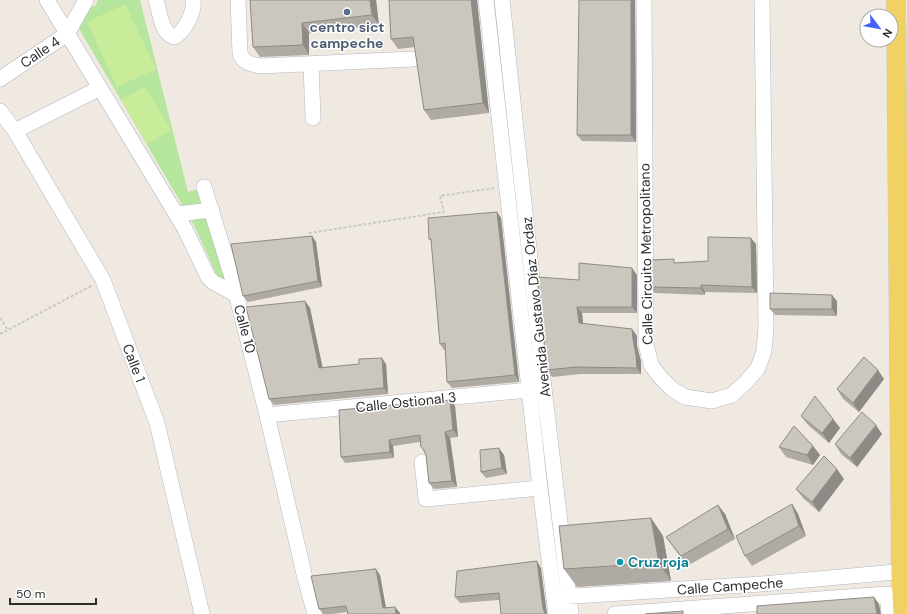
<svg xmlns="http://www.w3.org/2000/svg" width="907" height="614" font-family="'DM Sans',sans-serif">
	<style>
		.green { fill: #b6e59e }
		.pitch { fill: #c9ec9a }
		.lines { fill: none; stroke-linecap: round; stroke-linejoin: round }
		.minor-casing { stroke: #b4b7c1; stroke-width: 16 }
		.major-casing { stroke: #c9c9c9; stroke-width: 20 }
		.path { stroke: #c9c9c9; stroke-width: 2; stroke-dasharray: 3 2; stroke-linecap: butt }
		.minor { stroke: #fff; stroke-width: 15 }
		.major { stroke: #f2d163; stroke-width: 19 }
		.wall { fill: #afaba4 }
		.shaded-wall { fill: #8e8b86 }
		.building { fill: #cbc7bf; stroke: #8e8b86 }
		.service-dot { fill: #5c6f8a; stroke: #fff; stroke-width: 1.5 }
		.culture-dot { fill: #0f9aa8; stroke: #fff; stroke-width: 1.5 }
		.labels { text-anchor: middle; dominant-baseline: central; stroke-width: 3; stroke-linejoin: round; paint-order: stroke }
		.service-label { font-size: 14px; font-weight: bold; fill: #4e5e75; stroke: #fff }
		.street-label { font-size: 14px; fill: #2e2e2e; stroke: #fff }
		.culture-label { font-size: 14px; font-weight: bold; fill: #0d838f; stroke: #fff; text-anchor: start }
	</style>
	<rect width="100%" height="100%" fill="#efe9e1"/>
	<!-- green -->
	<path class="green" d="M 98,0 L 140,0 L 188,192 L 201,188 L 231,285 L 219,280 L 194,225 L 78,27 L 88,7 L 95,6 Z"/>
	<!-- pitch -->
	<path class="pitch" d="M 125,4 L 156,69 L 117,87 L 87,22 Z
		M 145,86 L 171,130 L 147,144 L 121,100 Z"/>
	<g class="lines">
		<defs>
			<path id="minor" d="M 47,0 L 185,229 L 208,277 L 213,282 L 235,294
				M 156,0 C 160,12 161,33 174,37 C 185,32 195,11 193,0
				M 238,0 L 240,53 C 243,63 250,64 260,66 L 413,59
				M 486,0 L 540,488 L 556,614
				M 502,0 L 544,388 L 571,614
				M 644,0 L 646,344 L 651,365 L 661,378 L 672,389 L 685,397 L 712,401 L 732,395 L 746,382 L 758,368 L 764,351 L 766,327 L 762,0
				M 311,64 L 313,118
				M 0,79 L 67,34 L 86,0
				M 0,111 L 15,131 L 103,280 L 157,423 L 202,614
				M 15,131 L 100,88
				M 204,187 L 231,274 L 267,415 L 305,578 L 315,614
				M 176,214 L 212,210
				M 267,415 L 539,389
				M 422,462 L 426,499 L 540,488
				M 887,594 L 889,614
				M 559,597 L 761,584 L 907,571
				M 615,614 L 887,594 L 907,598"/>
			<path id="major" d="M 896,0 L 901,572 L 903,614"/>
		</defs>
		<!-- minor casing -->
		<use href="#minor" class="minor-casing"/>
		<!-- major casing -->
		<use href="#major" class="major-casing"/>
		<!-- path -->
		<path class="path" d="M 309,233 L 444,212 L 440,196 L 494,188
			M 0,318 L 8,330
			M 0,334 L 91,286
			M 373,569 L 379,568"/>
		<!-- minor -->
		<use href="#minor" class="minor"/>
		<!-- major -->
		<use href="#major" class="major"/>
	</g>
	<!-- wall -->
	<path class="wall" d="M 250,0 L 376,0 L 379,25 L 309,33 L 309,55 L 260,57 L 253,47 Z
		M 389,0 L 477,0 L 489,113 L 431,120 L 424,110 L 415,47 L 398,49 L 391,39 Z
		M 635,0 L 636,142 L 582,141 L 577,135 Z
		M 497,212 L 501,218 L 519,382 L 452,388 L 447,382 L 446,350 L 444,350 L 440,344 L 431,241 L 429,239 Z
		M 312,236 L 316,242 L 322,287 L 248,302 L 243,296 Z
		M 756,244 L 757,293 L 705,292 L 705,295 L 655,293 L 650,287 L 677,263 L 708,261 Z
		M 637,275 L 637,313 L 582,313 L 583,324 L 632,329 L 637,336 L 637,346 L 641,362 L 641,374 L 581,374 L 552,377 L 547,370 L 579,280 Z
		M 305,301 L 310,308 L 322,367 L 386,364 L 388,394 L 274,405 L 269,399 Z
		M 837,301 L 837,316 L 775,315 L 770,309 Z
		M 884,379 L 859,412 L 843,399 L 837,389 Z
		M 450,400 L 455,406 L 458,437 L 450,438 L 457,487 L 434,489 L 429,483 L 426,455 L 421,447 L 420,442 L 393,446 L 394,458 L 345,463 L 341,457 Z
		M 801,416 L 833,419 L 840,428 L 829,443 L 808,425 Z
		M 882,434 L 857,467 L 841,454 L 835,444 Z
		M 813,446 L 820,455 L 813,465 L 786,457 L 779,447 Z
		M 504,455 L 507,474 L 486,478 L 481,472 Z
		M 844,479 L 819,512 L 803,498 L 796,489 Z
		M 792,504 L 798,514 L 806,536 L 752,566 L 745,556 Z
		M 718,505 L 725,514 L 735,539 L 687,566 L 666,537 Z
		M 651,518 L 663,536 L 671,581 L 577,587 L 564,569 Z
		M 541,568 L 499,600 L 460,603 L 455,597 Z
		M 380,575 L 386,608 L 400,613 L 400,614 L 347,614 L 347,612 L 333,614 L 323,614 L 319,609 Z"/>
	<!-- shaded-wall -->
	<path class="shaded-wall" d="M 370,0 L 376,0 L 379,25 L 372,15 Z
		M 471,0 L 477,0 L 489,113 L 483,103 Z
		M 631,0 L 635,0 L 636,142 L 631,135 Z
		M 302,23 L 309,33 L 309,55 L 303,45 Z
		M 497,212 L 501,218 L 519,382 L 515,375 Z
		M 312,236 L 316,242 L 322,287 L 318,281 Z
		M 751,238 L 756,244 L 757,293 L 752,287 Z
		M 632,268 L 637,275 L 637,313 L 632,307 Z
		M 701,285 L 705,292 L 705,295 L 701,288 Z
		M 832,295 L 837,301 L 837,316 L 832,309 Z
		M 305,301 L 310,308 L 324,374 L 319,368 Z
		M 577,307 L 582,313 L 584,330 L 579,323 Z
		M 632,329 L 637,336 L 637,346 L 641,362 L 641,374 L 637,368 L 633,339 Z
		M 382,358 L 386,364 L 388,394 L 384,388 Z
		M 878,370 L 884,379 L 859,412 L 853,403 Z
		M 450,400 L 455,406 L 458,437 L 453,430 Z
		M 833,419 L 840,428 L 829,443 L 822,433 Z
		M 876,425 L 882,434 L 857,467 L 850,458 Z
		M 445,432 L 450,438 L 457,487 L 452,481 Z
		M 389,440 L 393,446 L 394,458 L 390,452 Z
		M 813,446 L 820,455 L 813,465 L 807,455 Z
		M 499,448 L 504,455 L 507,474 L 502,468 Z
		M 837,469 L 844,479 L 819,512 L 812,502 Z
		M 792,504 L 798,514 L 806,536 L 799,526 Z
		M 718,505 L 725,514 L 735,539 L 728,529 Z
		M 651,518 L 663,536 L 671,581 L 659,563 Z
		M 537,561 L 541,568 L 547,614 L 545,614 L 543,609 Z
		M 376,569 L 380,575 L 387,614 L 383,608 Z
		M 874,597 L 879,604 L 881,614 L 877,614 Z
		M 395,607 L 400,613 L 400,614 L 396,614 Z"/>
	<!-- building -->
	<path class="building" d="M 250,0 L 370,0 L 372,15 L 302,23 L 303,45 L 253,47 Z
		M 389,0 L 471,0 L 483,103 L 424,110 L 413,37 L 391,39 Z
		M 579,0 L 631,0 L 631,135 L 577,135 Z
		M 497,212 L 515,375 L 447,382 L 445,343 L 440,344 L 431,239 L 429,239 L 428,218 Z
		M 312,236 L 318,281 L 243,296 L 231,244 Z
		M 708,237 L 751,238 L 752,287 L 701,285 L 701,288 L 650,287 L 650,260 L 674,259 L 674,263 L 708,261 Z
		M 579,263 L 632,268 L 632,307 L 577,307 L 579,323 L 632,329 L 633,339 L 636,355 L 637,368 L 576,367 L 547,370 L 537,277 L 579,280 Z
		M 770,293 L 832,295 L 832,309 L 770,309 Z
		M 305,301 L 319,368 L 359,364 L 359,359 L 382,358 L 384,388 L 269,399 L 246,307 Z
		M 864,357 L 878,370 L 853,403 L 837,389 Z
		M 815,396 L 833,419 L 822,433 L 801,416 Z
		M 450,400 L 453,430 L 445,432 L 452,481 L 429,483 L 426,455 L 424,450 L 421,447 L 420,435 L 389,440 L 390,452 L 341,457 L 339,410 Z
		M 862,412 L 876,425 L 850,458 L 835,444 Z
		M 794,426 L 813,446 L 807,455 L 779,447 Z
		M 499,448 L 502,468 L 481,472 L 480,450 Z
		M 824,456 L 837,469 L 812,502 L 796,489 Z
		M 792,504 L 799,526 L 745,556 L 736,536 Z
		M 718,505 L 728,529 L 681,556 L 666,537 Z
		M 651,518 L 659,563 L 564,569 L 559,526 Z
		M 537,561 L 543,609 L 545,613 L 546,614 L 501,614 L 499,593 L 455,597 L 457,571 Z
		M 376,569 L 383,608 L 395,607 L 396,614 L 348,614 L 346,606 L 319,609 L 311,576 Z
		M 874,597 L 877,614 L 757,614 L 757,606 Z
		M 683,611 L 683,614 L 645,614 Z"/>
	<!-- markers -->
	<circle class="service-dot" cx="347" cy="12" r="4"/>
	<circle class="culture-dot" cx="620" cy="562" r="4"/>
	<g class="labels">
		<!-- service labels -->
		<g class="service-label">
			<text x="347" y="27">centro sict<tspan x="347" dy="16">campeche</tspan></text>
		</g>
		<!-- street labels -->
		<g class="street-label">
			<text transform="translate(40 52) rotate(-34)">Calle 4</text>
			<text transform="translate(646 254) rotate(-91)">Calle Circuito Metropolitano</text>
			<text transform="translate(536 307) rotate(-96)">Avenida Gustavo Díaz Ordaz</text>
			<text transform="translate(245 329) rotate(75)">Calle 10</text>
			<text transform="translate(134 363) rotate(69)">Calle 1</text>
			<text transform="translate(406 402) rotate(-6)">Calle Ostional 3</text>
			<text transform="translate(730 586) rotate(-4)">Calle Campeche</text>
		</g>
		<!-- culture labels -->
		<g class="culture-label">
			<text x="628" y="562">Cruz roja</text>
		</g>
	</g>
	<!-- north arrow -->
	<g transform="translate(879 28) rotate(122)"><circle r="19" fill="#ffffff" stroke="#ababab"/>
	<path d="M0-3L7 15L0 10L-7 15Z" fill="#4264fb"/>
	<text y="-6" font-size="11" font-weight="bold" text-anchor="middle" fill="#2e2e2e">N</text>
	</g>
	<!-- scale -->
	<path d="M10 598v6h86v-6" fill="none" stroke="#2e2e2e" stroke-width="2"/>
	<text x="16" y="598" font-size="12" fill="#2e2e2e" stroke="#ffffff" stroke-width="3" paint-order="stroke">50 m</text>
</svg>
